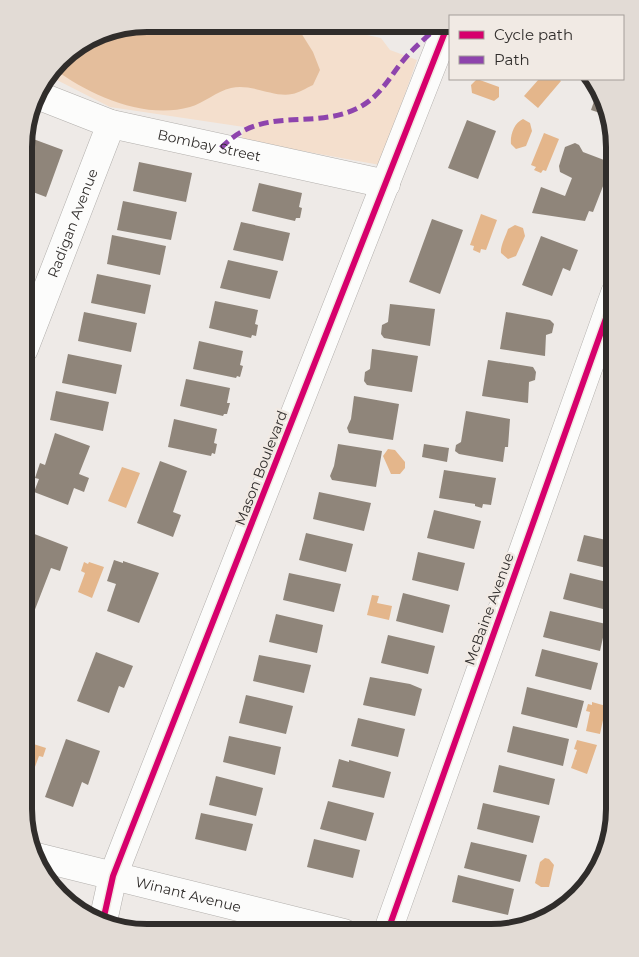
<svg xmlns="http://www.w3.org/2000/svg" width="639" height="957" font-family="Montserrat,sans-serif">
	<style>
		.green { fill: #f4dfcd }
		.forest { fill: #e4be9c }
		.water { fill: #e4b68b }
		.building { fill: #8f857a }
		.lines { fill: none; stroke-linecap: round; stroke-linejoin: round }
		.minor-casing { stroke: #b2afac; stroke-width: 29 }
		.minor { stroke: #fcfcfb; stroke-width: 28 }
		.quiet { stroke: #8e44ad; stroke-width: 5; stroke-dasharray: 10 5; stroke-linecap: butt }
		.cycleway-casing { stroke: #f1eae4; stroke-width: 9 }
		.cycleway { stroke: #d6006c; stroke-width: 6 }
		.labels { text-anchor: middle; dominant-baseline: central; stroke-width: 5; stroke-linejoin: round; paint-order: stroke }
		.street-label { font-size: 14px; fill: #302d2b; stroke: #f1eae4 }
		.rim { fill: none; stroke: #302d2b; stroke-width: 6 }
	</style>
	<rect width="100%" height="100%" fill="#eeeae7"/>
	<!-- green -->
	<path class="green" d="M 335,28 L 381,38 L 390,50 L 417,60 L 380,165 L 241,140 L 244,127 L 110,107 L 49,76 L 66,54 L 107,30 Z"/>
	<!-- forest -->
	<path class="forest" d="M 298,28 L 313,52 L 320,70 L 313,85 C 306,88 299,93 292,94 C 274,98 251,83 231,88 C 217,91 204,103 190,107 C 144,120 90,95 54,69 L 66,54 L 107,30 Z"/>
	<!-- water -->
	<path class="water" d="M 477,79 L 499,87 L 499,97 L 494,101 L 472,93 L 471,85 Z
		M 539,79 L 559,79 L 561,81 L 538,108 L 524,96 Z
		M 523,119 L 530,123 L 532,131 L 526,146 L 516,149 L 511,144 C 510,135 514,123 523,119 Z
		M 544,133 L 559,139 L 546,171 L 543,170 L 541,173 L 534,170 L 536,167 L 531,165 Z
		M 481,214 L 497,220 L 486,250 L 481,249 L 480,253 L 473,250 L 474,246 L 470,245 Z
		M 515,225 L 523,228 L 525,236 L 516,256 L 508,259 L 501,253 C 500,246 506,236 508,229 Z
		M 388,449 L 395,450 L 405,462 L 405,468 L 400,474 L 391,474 L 383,456 Z
		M 122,467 L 140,473 L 126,508 L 108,501 Z
		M 84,562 L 88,564 L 89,562 L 104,567 L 92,598 L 78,592 L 85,573 L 81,571 Z
		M 372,595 L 379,596 L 377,603 L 392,606 L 389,620 L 367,615 Z
		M 592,702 L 606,706 L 600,734 L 586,731 L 590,712 L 586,711 L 588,704 L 592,705 Z
		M 577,740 L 597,745 L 587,774 L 571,768 L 577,750 L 574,749 Z
		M 24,741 L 46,748 L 43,757 L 39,756 L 28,786 L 24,785 Z
		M 545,858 L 549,859 L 554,865 L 549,887 L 541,887 L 535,883 L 540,862 Z"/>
	<!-- building -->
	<path class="building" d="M 598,90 L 606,100 L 609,116 L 591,110 Z
		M 467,120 L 496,131 L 478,179 L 448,168 Z
		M 25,136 L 63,150 L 46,197 L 25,189 Z
		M 575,143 L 579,145 L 583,152 L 612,163 L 593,212 L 589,211 L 585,221 L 532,213 L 541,187 L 565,196 L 572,178 L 560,172 L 559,166 L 565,147 Z
		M 139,162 L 192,173 L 186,202 L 133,191 Z
		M 259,183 L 302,193 L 299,207 L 302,208 L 300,218 L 296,218 L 295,221 L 252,211 Z
		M 123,201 L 177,212 L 171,240 L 117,230 Z
		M 432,219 L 463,230 L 440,294 L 409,282 Z
		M 241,222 L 290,233 L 283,261 L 233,250 Z
		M 112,235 L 166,246 L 160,275 L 107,264 Z
		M 541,236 L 578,250 L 570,271 L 563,268 L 552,296 L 522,285 Z
		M 228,260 L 278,271 L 270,299 L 220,288 Z
		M 97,274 L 151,285 L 145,314 L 91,303 Z
		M 215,301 L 258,310 L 255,324 L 258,325 L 256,336 L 252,335 L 251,338 L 209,328 Z
		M 390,304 L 435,309 L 430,346 L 384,338 L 381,334 L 382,325 L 388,322 Z
		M 84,312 L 137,323 L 131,352 L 78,341 Z
		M 506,312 L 550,320 L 554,324 L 552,333 L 546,335 L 545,356 L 500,349 Z
		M 199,341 L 243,351 L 240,365 L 243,366 L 240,377 L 237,376 L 236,378 L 193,369 Z
		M 372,349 L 418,356 L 412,392 L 367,385 L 364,381 L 365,372 L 370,369 Z
		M 68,354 L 122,365 L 116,394 L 62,383 Z
		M 488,360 L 533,367 L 536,372 L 535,380 L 529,382 L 528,403 L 482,396 Z
		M 186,379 L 230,388 L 227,403 L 230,403 L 227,414 L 224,414 L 223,416 L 180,406 Z
		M 56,391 L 109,402 L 103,431 L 50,420 Z
		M 354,396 L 399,404 L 393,440 L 349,433 L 347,428 L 351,419 Z
		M 466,411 L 510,419 L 508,447 L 505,447 L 503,462 L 459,454 L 455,451 L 456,445 L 461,442 Z
		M 174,419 L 217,429 L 214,443 L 217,444 L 215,454 L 212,453 L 211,456 L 168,447 Z
		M 55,433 L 90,446 L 79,474 L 89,478 L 84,492 L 74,488 L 68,505 L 34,492 L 39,479 L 35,478 L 40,463 L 45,465 Z
		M 338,444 L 382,451 L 376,487 L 332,480 L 330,476 L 334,466 Z
		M 424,444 L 449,448 L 447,462 L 422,457 Z
		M 160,461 L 187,471 L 173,512 L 181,515 L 173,537 L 137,523 Z
		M 444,470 L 496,478 L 491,505 L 483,504 L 482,508 L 475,506 L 475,504 L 439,498 Z
		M 615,484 L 615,516 L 604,512 L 607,505 L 603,504 L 607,495 L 610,496 Z
		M 319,492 L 371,503 L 364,531 L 313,519 Z
		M 434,510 L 481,521 L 474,549 L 427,538 Z
		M 24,530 L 68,547 L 60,571 L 51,568 L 34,612 L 24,608 Z
		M 306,533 L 353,544 L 346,572 L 299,560 Z
		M 584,535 L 615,542 L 615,570 L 577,561 Z
		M 418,552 L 465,563 L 458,591 L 412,580 Z
		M 114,560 L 123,563 L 123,561 L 159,573 L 139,623 L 107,611 L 116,584 L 107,581 Z
		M 289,573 L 341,584 L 334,612 L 283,600 Z
		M 570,573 L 615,584 L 615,612 L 563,599 Z
		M 403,593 L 450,605 L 443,633 L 396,621 Z
		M 550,611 L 606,624 L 600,651 L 543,637 Z
		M 276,614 L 323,625 L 317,653 L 269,642 Z
		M 388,635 L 435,646 L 428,674 L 381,663 Z
		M 24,647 L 30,649 L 24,665 Z
		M 542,649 L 598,663 L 591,690 L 535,676 Z
		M 96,652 L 133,666 L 124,688 L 119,686 L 109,713 L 77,701 Z
		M 259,655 L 311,665 L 304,693 L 253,681 Z
		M 370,677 L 410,684 L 422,689 L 415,716 L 363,705 Z
		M 527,687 L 584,701 L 577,728 L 521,714 Z
		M 246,695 L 293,706 L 286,734 L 239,723 Z
		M 358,718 L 405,729 L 398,757 L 351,746 Z
		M 513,726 L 569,739 L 563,766 L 507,752 Z
		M 229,736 L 281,747 L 275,775 L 223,762 Z
		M 66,739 L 100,751 L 88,785 L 82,782 L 73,807 L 45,797 Z
		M 339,759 L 349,762 L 349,760 L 391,772 L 384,798 L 332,787 Z
		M 499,765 L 555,779 L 549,805 L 493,792 Z
		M 216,776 L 263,788 L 256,816 L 209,805 Z
		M 328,801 L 374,813 L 366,841 L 320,829 Z
		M 483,803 L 540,816 L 533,843 L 477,829 Z
		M 201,813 L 253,824 L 246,851 L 195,839 Z
		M 314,839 L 360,850 L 353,878 L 307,867 Z
		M 471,842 L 527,855 L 520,882 L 464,868 Z
		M 458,875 L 514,889 L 508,915 L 452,902 Z"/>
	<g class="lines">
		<defs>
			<g id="minor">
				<path id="s1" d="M 37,95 L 111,124 L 386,184"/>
				<path id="s2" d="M 24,349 L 111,124"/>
				<path id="s3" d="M 33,856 L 344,933"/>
				<path d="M 103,921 L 113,876 L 127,840 L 447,27"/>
				<path d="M 387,933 L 615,293"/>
			</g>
		</defs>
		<!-- minor casing -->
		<use href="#minor" class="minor-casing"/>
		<!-- minor -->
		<use href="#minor" class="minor"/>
		<!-- quiet -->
		<path class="quiet" d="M 221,148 C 264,103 313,132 360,107 C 382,95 391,74 407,56 C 416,46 427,37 437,27"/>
		<defs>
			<path id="cycleway" d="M 103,921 L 113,876 L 127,840 L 447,27
				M 387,933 L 615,293"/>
		</defs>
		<!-- cycleway casing -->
		<use href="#cycleway" class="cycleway-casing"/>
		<!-- cycleway -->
		<use href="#cycleway" class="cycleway"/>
	</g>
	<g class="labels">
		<!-- street labels -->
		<g class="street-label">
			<text stroke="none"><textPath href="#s1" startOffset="180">Bombay Street</textPath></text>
			<text stroke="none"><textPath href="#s2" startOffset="135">Radigan Avenue</textPath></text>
			<text transform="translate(261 468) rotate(-69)">Mason Boulevard</text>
			<text transform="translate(489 609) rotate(-70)">McBaine Avenue</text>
			<text stroke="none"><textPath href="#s3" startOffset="160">Winant Avenue</textPath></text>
		</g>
	</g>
	<!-- crop -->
	<path d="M0 0H639V957H0ZM147 32H491A115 115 0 0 1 606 147V809A115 115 0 0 1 491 924H147A115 115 0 0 1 32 809V147A115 115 0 0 1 147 32Z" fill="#e2dbd5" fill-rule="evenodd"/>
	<path class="rim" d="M147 32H491A115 115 0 0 1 606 147V809A115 115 0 0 1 491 924H147A115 115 0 0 1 32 809V147A115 115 0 0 1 147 32Z"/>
	<!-- legend -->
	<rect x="449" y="15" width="175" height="65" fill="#f1eae4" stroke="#a49e9a"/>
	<rect x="459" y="31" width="25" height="8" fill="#d6006c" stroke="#a49e9a"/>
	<text x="494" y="40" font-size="15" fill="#302d2b">Cycle path</text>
	<rect x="459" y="56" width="25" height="8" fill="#8e44ad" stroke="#a49e9a"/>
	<text x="494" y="65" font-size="15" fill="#302d2b">Path</text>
</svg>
